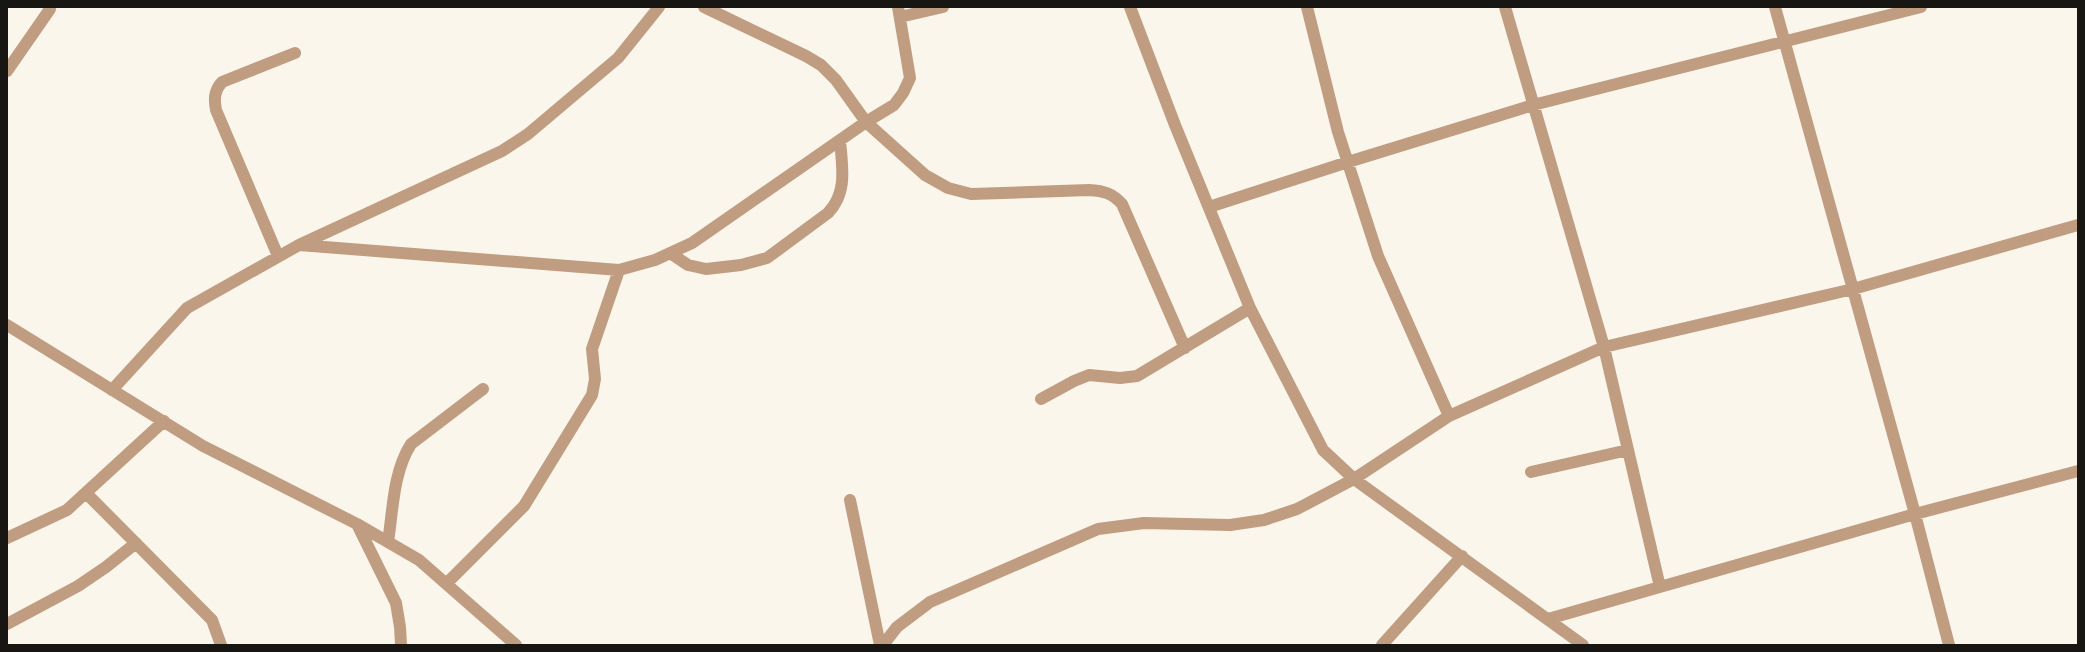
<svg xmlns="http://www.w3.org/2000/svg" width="2085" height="652" font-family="'Fira Sans',sans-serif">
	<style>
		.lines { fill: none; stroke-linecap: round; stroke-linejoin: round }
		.minor { stroke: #c09d81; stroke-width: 12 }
	</style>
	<rect width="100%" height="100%" fill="#faf6eb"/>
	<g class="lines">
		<!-- minor -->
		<path class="minor" d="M 704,7 L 806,56 L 821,65 L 836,80 L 866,122 L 925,175 L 948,188 L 971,194 L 1089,190 C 1104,191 1112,193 1122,204 L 1185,348
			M 1130,7 L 1175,125 L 1250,308 L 1323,450 L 1354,479 L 1583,645
			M 1307,7 L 1338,132 L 1378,256 L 1449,416 L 1604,347 L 1853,289 L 2078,225
			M 1505,7 L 1604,347 L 1660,587
			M 1775,7 L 1915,514 L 1949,645
			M 900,17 L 943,7
			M 7,71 L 50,9
			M 1209,207 L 1348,162 L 1533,105 L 1921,7
			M 299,245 L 619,270 L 655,260 L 692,243 L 866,122 L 894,105 L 903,93 L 910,78 L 898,7
			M 670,253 L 688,265 L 706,269 L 741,265 L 767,258 L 828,213 C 848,192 842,167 840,140
			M 278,256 L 216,110 C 214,99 214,91 222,82 L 295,53
			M 7,325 L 203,446 L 357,524 L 419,560 L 516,645
			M 112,390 L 187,308 L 299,245 L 502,151 L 528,134 L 618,58 L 659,7
			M 1041,399 L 1074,381 L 1089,375 L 1120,378 L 1137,376 L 1250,308
			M 1531,472 L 1628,450
			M 86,493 L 212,620 L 221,645
			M 850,500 L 880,645
			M 357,524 L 396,603 L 400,627 L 401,645
			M 7,538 L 67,510 L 164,421
			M 388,542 C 393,510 393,472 411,444 L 483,389
			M 447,583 L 524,506 L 592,395 L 595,379 L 592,349 L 619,270
			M 1548,619 L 1915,514 L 2078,471
			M 7,624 L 78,586 L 106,567 L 136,543
			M 883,645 L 897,627 L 930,602 L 1098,529 L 1144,523 L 1230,525 L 1264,520 L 1297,509 L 1354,479 L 1449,416
			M 1382,645 L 1462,556"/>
	</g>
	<!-- border -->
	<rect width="2085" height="652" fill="none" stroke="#171612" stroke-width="16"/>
</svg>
